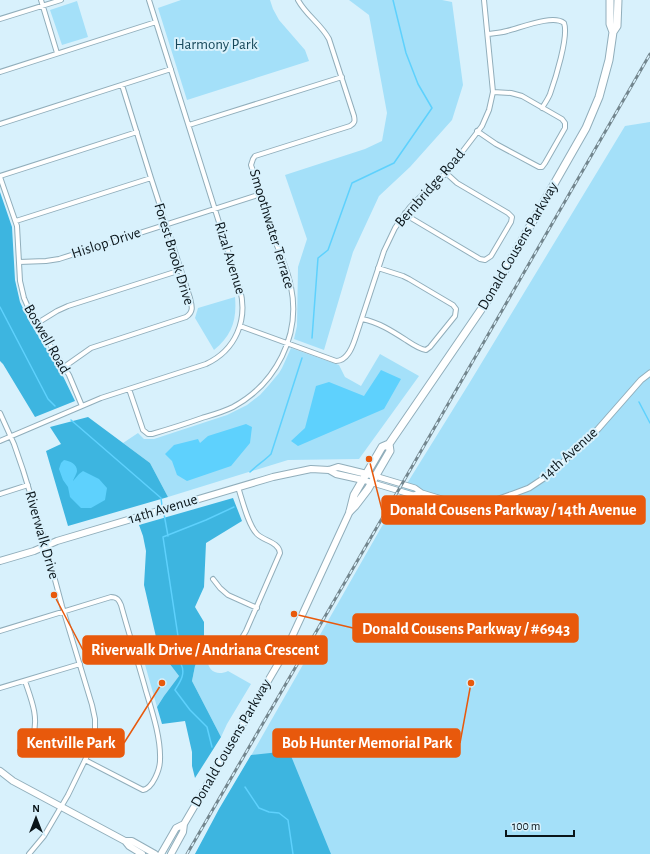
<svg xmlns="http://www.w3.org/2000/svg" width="650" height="854" font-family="'Alegreya Sans',sans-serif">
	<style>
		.green { fill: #a4e0f9 }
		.forest { fill: #3db5e0 }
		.water { fill: #5ed1fd }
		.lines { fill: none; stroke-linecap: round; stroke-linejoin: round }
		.stream { stroke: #5ed1fd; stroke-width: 1.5 }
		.minor-casing { stroke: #91aebb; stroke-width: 6 }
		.tertiary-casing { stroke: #91aebb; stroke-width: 7 }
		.secondary-casing { stroke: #91aebb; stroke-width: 8 }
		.primary-casing { stroke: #91aebb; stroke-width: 9 }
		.minor { stroke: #fff; stroke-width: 4 }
		.tertiary { stroke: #fff; stroke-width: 5 }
		.secondary { stroke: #fff; stroke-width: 6 }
		.primary { stroke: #fff; stroke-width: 7 }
		.rail-casing { stroke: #73868e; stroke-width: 3 }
		.rail { stroke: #d8f1fc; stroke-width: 1.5; stroke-dasharray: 4.5; stroke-linecap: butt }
		.labels { text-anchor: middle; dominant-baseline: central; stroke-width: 4; stroke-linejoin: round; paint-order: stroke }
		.park-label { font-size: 15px; fill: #164759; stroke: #d8f1fc }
		.street-label { font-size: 15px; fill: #0a151a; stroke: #d8f1fc }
		.leader { fill: none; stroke: #e8590c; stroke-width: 1.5 }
		.callout-dot { fill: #e8590c; stroke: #d8f1fc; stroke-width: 1.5 }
		.callout { fill: #e8590c; stroke: #e8590c; stroke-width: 1.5 }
		.callout-label { font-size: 16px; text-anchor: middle; font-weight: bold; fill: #fff }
	</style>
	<rect width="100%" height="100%" fill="#d8f1fc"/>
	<!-- green -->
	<path class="green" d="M 181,0 L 270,0 L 273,9 L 279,20 L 305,50 L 309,61 L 187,100 L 158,8 Z
		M 349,0 L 442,0 L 452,2 L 463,85 L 452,120 L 410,167 L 379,196 L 353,252 L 324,350 L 294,339 L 297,326 L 298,267 L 307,239 L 285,175 L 365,149 L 382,141 L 387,113 L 369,15 Z
		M 77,1 L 88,37 L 62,45 L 50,10 Z
		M 650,122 L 650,854 L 195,854 L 398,498 L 470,382 L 625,126 Z
		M 235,297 C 237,320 232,335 214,350 L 195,318 L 198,308 Z
		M 291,348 L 339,365 L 345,377 L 361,386 L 380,354 L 419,376 L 359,459 L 288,460 L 168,497 L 150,463 L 123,443 L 138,433 L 144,439 L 154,439 L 227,415 L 247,405 L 260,395 L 269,385 L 279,373 L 282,368 Z
		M 206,642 L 221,648 C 198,652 208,681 228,671 L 251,684 L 227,724 L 221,737 L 192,681 L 195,666 Z
		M 159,650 L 179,676 L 164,696 L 157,707 L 142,654 Z"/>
	<!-- forest -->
	<path class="forest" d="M 0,192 L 12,227 L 15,280 L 20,302 L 29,321 L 61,372 L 75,401 L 35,417 L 3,364 L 0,361 Z
		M 88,417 L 150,463 L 168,497 L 68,526 L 46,451 L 61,444 L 50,427 Z
		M 233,498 L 242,521 L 206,543 L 204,587 L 195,607 L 204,622 L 204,642 L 206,642 L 195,666 L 192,681 L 221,737 L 195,778 L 192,766 L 192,752 L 185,721 L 162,724 L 157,707 L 164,696 L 179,676 L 159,650 L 144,585 L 146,551 L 143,536 L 139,525 Z
		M 289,751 L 331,854 L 195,854 L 219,809 L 251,755 Z"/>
	<!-- water -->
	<path class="water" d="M 381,370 L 401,379 L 384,409 L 298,446 L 291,441 L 305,428 L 316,386 L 329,382 L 364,396 Z
		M 246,424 L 252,427 L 250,443 L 231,466 L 187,481 L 177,475 L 172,461 L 165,454 L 174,445 L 198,439 L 200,443 L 208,436 Z
		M 64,460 C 70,461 77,464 77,471 C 77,473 74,478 73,481 L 79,474 L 83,471 L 99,479 L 107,488 L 105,500 L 91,508 L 81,508 L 70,497 L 68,487 L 63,480 L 59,469 L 61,463 Z"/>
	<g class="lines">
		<!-- stream -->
		<path class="stream" d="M 0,307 L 48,399 L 55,406
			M 312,338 L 318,258 L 328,250 L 352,183 L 394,163 L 432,108 L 418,84 L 406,53 L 393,0
			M 639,402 L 650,423
			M 71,420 L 161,498 L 162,506
			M 250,472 C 256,466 264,461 271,454 L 302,358
			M 164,514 L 168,536
			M 212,747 L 207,727 L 190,710 L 175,690 C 180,682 186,674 181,664 C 181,662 179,660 179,658 L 181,656 L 163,537 L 206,520 L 234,507
			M 245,787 L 259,808 L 269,812 L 279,813 L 288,820 L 293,854"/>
		<defs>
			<path id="minor" d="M 41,0 L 57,53
				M 0,19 L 61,0
				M 488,34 C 494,33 500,33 507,31 C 520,28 553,14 564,23 C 569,36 555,80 550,94 C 548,99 545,103 542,108
				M 0,72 L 156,22
				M 0,124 L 171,69
				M 189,125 L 342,77
				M 477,131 L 496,144 L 539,167 L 542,167 L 545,163 L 565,128 L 565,123 L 562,119 L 522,96 L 511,93 L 493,92
				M 0,176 L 137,132
				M 0,177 L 17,226 L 20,281 L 24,298 L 32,316 L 69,375 L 82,406
				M 405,213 L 411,218 L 480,259 L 485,260 L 491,256 L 511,222 L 512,217 L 508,213 L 457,183 L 446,173
				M 16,221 L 151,178
				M 19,262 L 46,261 L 59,259 L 261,194
				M 362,319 C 378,322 392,331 406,340 C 412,344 419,349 426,350 L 430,347 L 455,316 L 456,309 L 453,305 L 409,279 L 403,276 L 378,268
				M 36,324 L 57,311 L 68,306 L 181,270
				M 240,326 L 336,361 C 347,361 352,348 355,339 L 384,251 L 395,228 L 410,207 L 424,193 L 446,173 L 482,126 L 489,110 L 493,92 L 484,0
				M 64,367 L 91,348 L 186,317 C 194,312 192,306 190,298 L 151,178 L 122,85
				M 129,389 L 143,430 L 148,434 L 152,434 C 169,429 185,424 202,418 C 212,415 223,412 233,407 C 276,384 301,335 291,287 C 288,270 280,254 274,238 C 267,213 259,189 251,165 L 253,159 L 255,156 L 350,126 C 355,123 355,121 354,116 L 329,39 C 321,24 306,15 298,0
				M 0,413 L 14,444 L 23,470 L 43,535 L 62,606 L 92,705 L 95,719 L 95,729 L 93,739 L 88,754 L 68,795 L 44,836 L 29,854
				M 0,441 L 101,398 L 206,364 C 236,350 248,320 240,289 L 149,0
				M 0,494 L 28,485
				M 213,579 L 220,588 L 228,595 L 257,608
				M 0,631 L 111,597 C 117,597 119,600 121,605 C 129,634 138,662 146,691 C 152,711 161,738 160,760 C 160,769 153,788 143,790 L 85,760
				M 221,660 L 233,653 L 246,631 L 280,553 C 279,542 264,541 257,534 C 248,525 242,499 238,487
				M 0,688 L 80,664
				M 20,751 C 22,750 25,748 28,746 C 30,744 32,739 33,735 C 39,717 31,699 25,681"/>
			<path id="tertiary" d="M 375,476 L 415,488 L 422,493 L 445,500 L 463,502 L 480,502 L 496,500 L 513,494 L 529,488 L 544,478 L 560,465 L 598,429 L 641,380 L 650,373
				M 363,480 L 413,495 L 422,493"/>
			<path id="secondary" d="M 329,470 L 336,474 L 363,480
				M 0,561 L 34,551 L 57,541 L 273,477 L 311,469 L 329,470 L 338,467 L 375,476
				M 0,771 L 13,781 L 125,841 L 129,846 L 142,854
				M 125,841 L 132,841 L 155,854
				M 161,854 L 176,828 L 184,824
				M 171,854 L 183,832 L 184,824 L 285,652 L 350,511"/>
			<path id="primary" d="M 613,32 L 617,26 L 618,0
				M 350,511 L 354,495 L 382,447 L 389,444 L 489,298 L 586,128 L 599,97 L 609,60 L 613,32 L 610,24 L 610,0
				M 350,511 L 355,506 L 368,489 L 390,451 L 389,444"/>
		</defs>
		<!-- minor casing -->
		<use href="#minor" class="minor-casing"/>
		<!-- tertiary casing -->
		<use href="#tertiary" class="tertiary-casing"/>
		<!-- secondary casing -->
		<use href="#secondary" class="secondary-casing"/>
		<!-- primary casing -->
		<use href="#primary" class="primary-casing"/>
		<!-- minor -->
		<use href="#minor" class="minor"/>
		<!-- tertiary -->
		<use href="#tertiary" class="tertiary"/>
		<!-- secondary -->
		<use href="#secondary" class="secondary"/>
		<!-- primary -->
		<use href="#primary" class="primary"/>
		<defs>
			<path id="rail" d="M 187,854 L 402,484 L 650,54"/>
		</defs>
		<!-- rail casing -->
		<use href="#rail" class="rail-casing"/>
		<!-- rail -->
		<use href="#rail" class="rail"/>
	</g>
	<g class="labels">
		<!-- park labels -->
		<g class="park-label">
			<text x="216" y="44">Harmony Park</text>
		</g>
		<!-- street labels -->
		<g class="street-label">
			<text transform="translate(430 188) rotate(-49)">Bernbridge Road</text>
			<text transform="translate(272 229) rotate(73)">Smoothwater Terrace</text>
			<text transform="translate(106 243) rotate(-18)">Hislop Drive</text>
			<text transform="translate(518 246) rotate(-60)">Donald Cousens Parkway</text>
			<text transform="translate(174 254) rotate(73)">Forest Brook Drive</text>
			<text transform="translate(230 258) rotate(73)">Rizal Avenue</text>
			<text transform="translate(47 339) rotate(60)">Boswell Road</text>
			<text transform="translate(569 454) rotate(-42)">14th Avenue</text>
			<text transform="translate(163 509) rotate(-17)">14th Avenue</text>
			<text transform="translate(42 535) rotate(74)">Riverwalk Drive</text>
			<text transform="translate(231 743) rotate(-60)">Donald Cousens Parkway</text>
		</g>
	</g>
	<!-- callouts -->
	<path class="leader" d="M369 459L382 510M294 614L353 628M54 595L83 650M471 683L460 743M162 683L124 743"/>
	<g class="callout-dot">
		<circle cx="369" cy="459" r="4"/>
		<circle cx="294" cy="614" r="4"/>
		<circle cx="54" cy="595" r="4"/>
		<circle cx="471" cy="683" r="4"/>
		<circle cx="162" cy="683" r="4"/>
	</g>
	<g class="callout">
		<rect x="382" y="496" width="263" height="28" rx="4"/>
		<rect x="353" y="614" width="225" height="28" rx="4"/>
		<rect x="83" y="636" width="244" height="28" rx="4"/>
		<rect x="273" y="729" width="187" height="28" rx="4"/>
		<rect x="18" y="729" width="106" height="28" rx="4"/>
	</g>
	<g class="callout-label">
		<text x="513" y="515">Donald Cousens Parkway / 14th Avenue</text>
		<text x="466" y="634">Donald Cousens Parkway / #6943</text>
		<text x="205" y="655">Riverwalk Drive / Andriana Crescent</text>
		<text x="367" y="748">Bob Hunter Memorial Park</text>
		<text x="71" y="748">Kentville Park</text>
	</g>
	<!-- north arrow -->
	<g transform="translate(36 818)" stroke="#d8f1fc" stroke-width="3" paint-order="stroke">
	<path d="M0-3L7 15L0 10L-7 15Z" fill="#0a151a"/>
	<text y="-6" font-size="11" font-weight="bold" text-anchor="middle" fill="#0a151a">N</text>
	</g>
	<!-- scale -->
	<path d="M506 830v6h68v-6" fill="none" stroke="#0a151a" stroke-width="2"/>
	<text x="512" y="830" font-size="12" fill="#0a151a" stroke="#d8f1fc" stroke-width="3" paint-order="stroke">100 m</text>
</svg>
